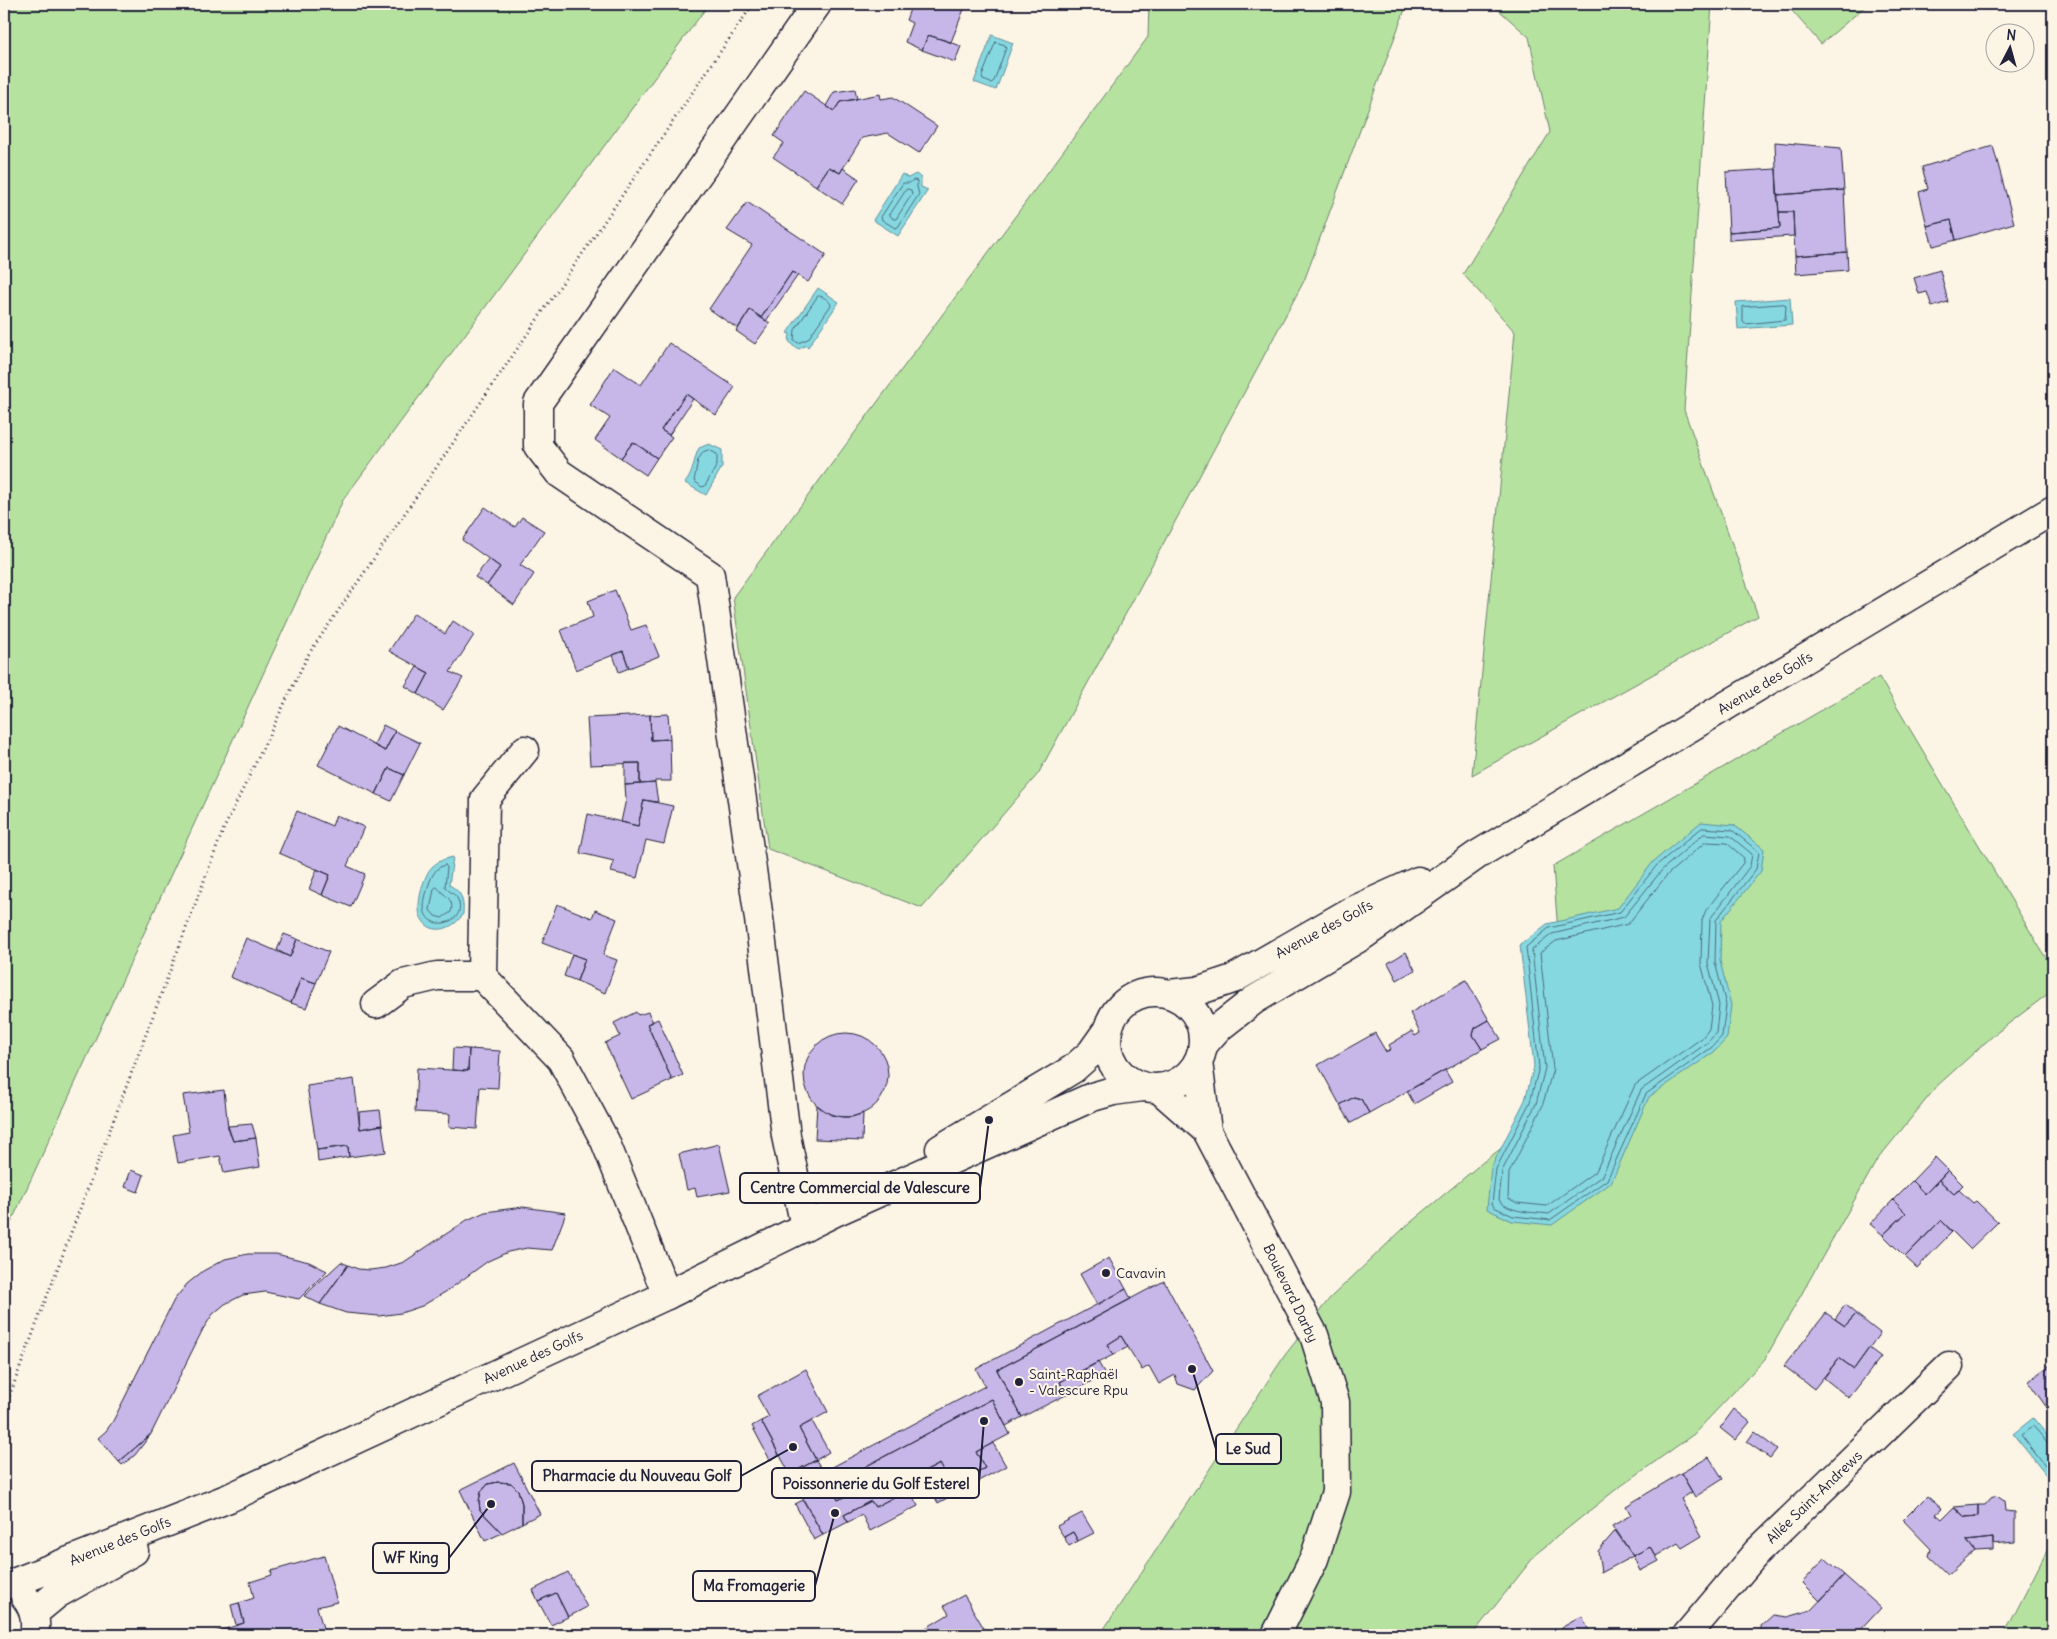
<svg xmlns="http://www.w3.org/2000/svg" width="2057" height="1639" font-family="Delius,sans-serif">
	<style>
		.green { fill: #b6e2a0; stroke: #6c826e }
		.water { fill: #86d8e0; stroke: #5e8f9e }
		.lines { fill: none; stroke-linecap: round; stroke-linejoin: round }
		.shore { stroke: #4a6b7d; stroke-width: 1 }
		.building { fill: #c6b7e8; stroke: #22223b }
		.minor-casing { stroke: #22223b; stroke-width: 31 }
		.secondary-casing { stroke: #22223b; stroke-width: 31 }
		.path { stroke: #22223b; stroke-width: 3; stroke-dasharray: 1 4; stroke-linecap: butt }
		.minor { stroke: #fcf5e5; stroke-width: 28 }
		.secondary { stroke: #fcf5e5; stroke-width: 28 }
		.poi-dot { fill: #22223b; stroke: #fcf5e5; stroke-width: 2 }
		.labels { text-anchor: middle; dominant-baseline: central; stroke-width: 4; stroke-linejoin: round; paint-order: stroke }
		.street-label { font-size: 14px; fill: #22223b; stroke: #fcf5e5 }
		.poi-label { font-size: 14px; fill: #22223b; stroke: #fcf5e5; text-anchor: start }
		.leader { fill: none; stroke: #22223b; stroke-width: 2 }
		.callout-dot { fill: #22223b; stroke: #fcf5e5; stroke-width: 2 }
		.callout { fill: #fcf5e5; stroke: #22223b; stroke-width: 2 }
		.callout-label { font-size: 15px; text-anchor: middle; font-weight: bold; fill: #22223b }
	</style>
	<rect width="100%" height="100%" fill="#fcf5e5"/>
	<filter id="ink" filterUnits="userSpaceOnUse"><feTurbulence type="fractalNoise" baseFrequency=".02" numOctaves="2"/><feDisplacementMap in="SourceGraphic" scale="10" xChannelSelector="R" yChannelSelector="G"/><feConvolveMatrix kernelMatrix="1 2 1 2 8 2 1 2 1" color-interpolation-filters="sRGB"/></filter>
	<g filter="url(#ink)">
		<!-- green -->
		<path class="green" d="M 4,4 L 709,4 L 343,500 L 4,1238 Z
			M 1149,4 L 1407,4 L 1304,281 L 1124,617 L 1038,774 L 922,908 L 768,849 L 733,597 L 1148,37 Z
			M 1492,4 L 1712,4 L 1684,410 L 1758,616 L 1472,775 L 1515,332 L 1463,274 L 1550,132 L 1529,37 Z
			M 1786,4 L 1868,4 L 1821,44 Z
			M 1879,677 L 2053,970 L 2053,990 L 1995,1034 L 1938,1085 L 1877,1160 L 1765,1359 L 1694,1434 L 1614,1491 L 1537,1553 L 1472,1635 L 1100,1635 L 1285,1355 L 1330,1298 L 1404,1228 L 1483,1162 L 1535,1123 L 1566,1037 L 1553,866 Z
			M 2053,1539 L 2053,1635 L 2004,1635 Z"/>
		<!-- water -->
		<path class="water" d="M 992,35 L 1013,43 L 996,90 L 974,82 Z
			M 902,174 L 908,178 L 916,174 L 921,178 L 921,187 L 928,190 L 898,236 L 873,220 Z
			M 818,288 L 839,302 L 808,347 L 806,345 L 799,349 L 793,346 L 789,341 L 790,334 L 787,333 Z
			M 1790,298 L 1792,325 L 1738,329 L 1736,302 Z
			M 709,444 L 722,450 L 722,467 L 706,495 L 685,483 C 694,473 693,460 699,448 Z
			M 1701,822 L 1734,825 L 1764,849 L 1761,871 L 1721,921 L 1720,961 L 1731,1005 L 1727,1038 L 1714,1052 L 1649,1097 L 1611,1183 L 1552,1225 L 1512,1221 L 1487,1209 L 1491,1168 L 1525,1100 L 1534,1066 L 1520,945 L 1547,924 L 1618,908 L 1653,862 Z
			M 453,857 L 449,885 C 462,891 464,901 463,914 C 453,931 428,937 420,915 C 416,904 424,874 432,867 C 438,861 444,859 453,857 Z
			M 2033,1418 L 2053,1442 L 2053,1469 L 2046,1475 L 2013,1434 Z"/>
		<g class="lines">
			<!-- shore -->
			<path class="shore" d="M 996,42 L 1005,45 L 1006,48 L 994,81 L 991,83 L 983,80 L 982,77 Z
				M 914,180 L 917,181 L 917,187 L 919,194 L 898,227 L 895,228 L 882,220 L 881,217 L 903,183 L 909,183 Z
				M 907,189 L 911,190 L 912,194 L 896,219 L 893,219 L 890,215 Z
				M 818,296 C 822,295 830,301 831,305 L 808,339 L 798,343 L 794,340 L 795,330 Z
				M 1784,304 L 1786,306 L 1785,320 L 1745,324 L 1743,322 L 1743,307 Z
				M 709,450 L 717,454 L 717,465 L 705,486 L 702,487 L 694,481 L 698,460 L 703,452 Z
				M 1702,828 L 1732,830 L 1759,852 L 1756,869 L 1716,920 L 1715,962 L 1726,1005 L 1722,1036 L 1711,1048 L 1646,1094 L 1607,1180 L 1550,1220 L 1513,1216 L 1494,1207 L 1492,1204 L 1496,1169 L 1530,1102 L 1539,1067 L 1526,947 L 1549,928 L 1620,912 L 1657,865 Z
				M 1704,834 L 1730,836 L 1752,854 L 1750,866 L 1710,919 L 1708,963 L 1719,1005 L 1716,1033 L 1707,1043 L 1641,1090 L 1602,1176 L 1549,1214 C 1533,1212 1509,1213 1499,1200 L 1502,1171 L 1536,1104 L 1545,1068 L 1532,950 L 1552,934 L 1624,917 L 1662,870 Z
				M 1706,842 L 1727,843 L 1744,858 L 1743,863 L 1706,910 L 1702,920 L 1701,963 L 1712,1006 L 1709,1029 L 1702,1038 L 1635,1085 L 1596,1171 L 1547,1206 L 1517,1203 L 1508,1198 L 1509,1173 L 1542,1107 L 1553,1069 L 1540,953 L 1556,941 L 1628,924 L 1667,875 Z
				M 445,865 L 447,867 L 445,887 C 449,892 455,893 458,900 C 468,925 424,934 424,906 C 424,899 427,891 429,884 C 432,875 436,867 445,865 Z
				M 437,887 C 444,896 455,899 451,912 L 442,918 L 435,916 L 430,910 L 434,889 Z
				M 2053,1445 L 2048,1443 L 2033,1426 L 2021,1435 L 2045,1466 L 2053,1466"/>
		</g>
		<!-- building -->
		<path class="building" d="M 912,4 L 966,4 L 951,42 L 928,35 L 922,50 L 905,42 L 912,23 L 906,20 Z
			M 928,35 L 961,46 L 955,62 L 922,50 Z
			M 855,89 L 857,99 L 840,102 L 834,111 L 826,106 L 834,92 Z
			M 804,91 L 834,111 L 840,102 L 880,94 L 881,99 L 893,97 L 937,126 L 919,153 L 888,133 L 862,138 L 840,173 L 829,167 L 816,186 L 773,157 L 784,143 L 774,136 Z
			M 1775,142 L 1841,148 L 1844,190 L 1777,195 Z
			M 1993,146 L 2014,223 L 1956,240 L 1951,220 L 1927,226 L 1919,192 L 1928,189 L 1922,167 Z
			M 829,167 L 840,173 L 843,168 L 859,179 L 842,204 L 816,186 Z
			M 1776,169 L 1780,228 L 1729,232 L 1726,172 Z
			M 1844,190 L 1847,252 L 1795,256 L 1793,212 L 1779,212 L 1777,195 Z
			M 747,202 L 826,255 L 808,282 L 792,272 L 761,318 L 750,310 L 738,329 L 709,309 L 752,245 L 727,230 Z
			M 1779,212 L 1793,212 L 1794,236 L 1729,240 L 1729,232 L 1780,228 Z
			M 1951,220 L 1956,240 L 1933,246 L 1927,226 Z
			M 1847,252 L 1848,270 L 1796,274 L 1795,256 Z
			M 1940,270 L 1948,302 L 1932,307 L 1927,292 L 1919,294 L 1914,278 Z
			M 792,272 L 798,275 L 766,321 L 761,318 Z
			M 750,310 L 770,323 L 755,344 L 736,331 Z
			M 669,343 L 735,387 L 716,415 L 686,394 L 661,430 L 672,437 L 657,458 L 633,442 L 621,458 L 595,440 L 610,418 L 590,405 L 614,367 L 641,385 Z
			M 686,394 L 693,399 L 669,435 L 661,430 Z
			M 633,442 L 657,458 L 646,475 L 621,458 Z
			M 485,507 L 515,527 L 522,517 L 544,531 L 520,565 L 534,574 L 514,605 L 487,585 L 500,567 L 462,540 Z
			M 489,559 L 500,567 L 487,585 L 475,577 Z
			M 615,590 L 631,630 L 646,625 L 659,656 L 629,668 L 623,651 L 576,670 L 561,630 L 593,617 L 588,601 Z
			M 414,613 L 445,634 L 453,621 L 474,635 L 450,672 L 463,678 L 443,710 L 418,694 L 429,673 L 389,651 Z
			M 623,651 L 629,668 L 619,672 L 613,655 Z
			M 417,667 L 429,673 L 418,694 L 405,686 Z
			M 668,714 L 670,739 L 651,740 L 650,715 Z
			M 650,715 L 651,740 L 670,739 L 671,781 L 655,781 L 655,783 L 640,784 L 640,763 L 590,765 L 587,718 Z
			M 383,725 L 395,731 L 385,751 L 374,745 Z
			M 338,726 L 385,751 L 395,731 L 420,743 L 404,775 L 389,768 L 376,794 L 318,765 Z
			M 625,763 L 640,763 L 640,784 L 625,785 Z
			M 389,768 L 404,775 L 391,801 L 376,794 Z
			M 655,783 L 658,802 L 644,800 L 638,826 L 621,822 L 626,799 L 625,785 Z
			M 644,800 L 673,806 L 664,844 L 646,840 L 637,878 L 611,872 L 614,861 L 580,853 L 588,814 L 638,826 Z
			M 297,811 L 332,826 L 336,815 L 364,827 L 347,866 L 365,874 L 351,907 L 322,895 L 330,875 L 279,853 Z
			M 317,869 L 330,875 L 322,895 L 309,889 Z
			M 557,904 L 592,918 L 595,910 L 617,919 L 603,955 L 617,960 L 605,993 L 577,981 L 585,959 L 542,943 Z
			M 284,934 L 297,939 L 290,957 L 277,950 Z
			M 246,938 L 290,957 L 297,939 L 329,952 L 316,983 L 301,978 L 291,1003 L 230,977 Z
			M 1406,952 L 1415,970 L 1397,980 L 1388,963 Z
			M 572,954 L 585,959 L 577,981 L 564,976 Z
			M 301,978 L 316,983 L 306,1008 L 291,1003 Z
			M 1466,980 L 1489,1020 L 1475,1028 L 1473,1035 L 1482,1049 L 1369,1113 L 1361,1099 L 1354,1097 L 1340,1105 L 1318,1065 L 1375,1033 L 1386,1052 L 1391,1049 L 1389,1045 L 1412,1031 L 1415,1036 L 1420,1033 L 1410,1013 Z
			M 636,1012 L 638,1015 L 648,1012 L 653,1022 L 647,1024 L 672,1080 L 631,1099 L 605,1043 L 620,1036 L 614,1023 Z
			M 658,1019 L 683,1075 L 672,1080 L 647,1024 Z
			M 1489,1020 L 1501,1039 L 1482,1049 L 1473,1035 L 1475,1028 Z
			M804 1075a42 42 0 1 1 84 0a42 42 0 1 1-84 0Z
			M 453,1048 L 469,1049 L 468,1071 L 452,1070 Z
			M 469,1049 L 500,1051 L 498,1088 L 480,1087 L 477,1129 L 449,1127 L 450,1114 L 415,1112 L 417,1068 L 468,1071 Z
			M 1445,1070 L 1452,1082 L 1414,1104 L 1407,1091 Z
			M 354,1079 L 360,1129 L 382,1125 L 386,1152 L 349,1157 L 348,1146 L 317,1150 L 307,1086 Z
			M 224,1090 L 228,1128 L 233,1141 L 256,1138 L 260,1167 L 224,1173 L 220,1156 L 178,1163 L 173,1135 L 189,1132 L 183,1095 Z
			M 1354,1097 L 1361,1099 L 1369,1113 L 1351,1123 L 1340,1105 Z
			M 817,1105 L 831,1115 L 842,1117 L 852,1117 L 863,1113 L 862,1141 L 815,1139 Z
			M 380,1110 L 382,1125 L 360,1129 L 359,1112 Z
			M 252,1124 L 256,1138 L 233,1141 L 228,1126 Z
			M 719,1144 L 730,1191 L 697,1197 L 695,1188 L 687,1190 L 679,1154 Z
			M 348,1146 L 349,1157 L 318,1162 L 317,1150 Z
			M 1935,1157 L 1948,1170 L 1925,1194 L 1912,1181 Z
			M 131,1170 L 144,1175 L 138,1192 L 125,1187 Z
			M 1948,1170 L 1963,1185 L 1954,1194 L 1939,1180 Z
			M 1939,1180 L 1954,1194 L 1959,1190 L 1973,1203 L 1976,1201 L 1998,1222 L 1970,1249 L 1941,1220 L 1905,1257 L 1883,1235 L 1906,1213 L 1893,1200 L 1912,1181 L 1925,1194 Z
			M 1893,1200 L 1906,1213 L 1883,1235 L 1870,1224 Z
			M 523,1207 L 566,1213 L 552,1250 L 527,1248 L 508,1252 L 488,1261 L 447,1291 L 422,1306 L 401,1313 L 379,1316 L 346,1313 L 320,1304 L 348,1265 L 358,1269 L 370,1270 L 386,1268 L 404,1262 L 467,1220 L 485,1212 Z
			M 1941,1220 L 1952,1232 L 1917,1268 L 1905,1257 Z
			M 248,1254 L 276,1254 L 309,1262 L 327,1271 L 299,1299 L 265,1292 L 243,1295 L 225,1304 L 213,1314 L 203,1329 L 151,1434 L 119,1462 L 98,1438 L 106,1431 L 113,1421 L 174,1300 L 187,1284 L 203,1271 L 225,1259 Z
			M 1109,1258 L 1126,1289 L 1097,1305 L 1080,1274 Z
			M 341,1262 L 348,1265 L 320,1304 L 304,1296 Z
			M 1164,1281 L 1213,1371 L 1195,1390 L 1178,1384 L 1175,1375 L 1159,1384 L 1149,1366 L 1142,1370 L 1121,1336 L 1107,1345 L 1113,1355 L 1060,1382 L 1066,1395 L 1022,1417 L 997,1370 Z
			M 1126,1289 L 1131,1299 L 997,1370 L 1022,1417 L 1006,1426 L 992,1399 L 846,1477 L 854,1492 L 838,1500 L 823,1472 L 985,1386 L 976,1369 Z
			M 1845,1305 L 1856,1314 L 1845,1326 L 1835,1319 Z
			M 1826,1313 L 1845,1326 L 1856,1314 L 1880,1333 L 1854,1369 L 1839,1358 L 1814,1389 L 1784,1366 Z
			M 1121,1336 L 1128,1347 L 1113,1355 L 1107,1345 Z
			M 1869,1348 L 1881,1357 L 1849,1398 L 1824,1378 L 1839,1358 L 1854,1369 Z
			M 1098,1362 L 1105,1374 L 1066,1395 L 1060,1382 Z
			M 2053,1363 L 2053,1414 L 2052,1415 L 2028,1381 Z
			M 806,1369 L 828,1412 L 799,1428 L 816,1460 L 790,1474 L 761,1421 L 769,1417 L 757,1396 Z
			M 992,1399 L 1010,1434 L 976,1452 L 985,1468 L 952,1485 L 940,1464 L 890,1490 L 894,1497 L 875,1507 L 871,1501 L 844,1515 L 848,1522 L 823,1535 L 796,1486 L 823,1472 L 838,1500 L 854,1492 L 846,1477 Z
			M 1734,1409 L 1750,1422 L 1735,1440 L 1720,1428 Z
			M 761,1421 L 779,1455 L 770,1460 L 752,1426 Z
			M 812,1421 L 829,1452 L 816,1460 L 799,1428 Z
			M 1754,1432 L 1777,1449 L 1770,1458 L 1747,1442 Z
			M 151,1434 L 135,1455 L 122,1465 L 119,1462 Z
			M 993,1443 L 1006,1466 L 938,1503 L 922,1473 L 940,1464 L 952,1485 L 985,1468 L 976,1452 Z
			M 1709,1457 L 1723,1479 L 1695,1497 L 1681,1473 Z
			M 816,1460 L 823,1472 L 796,1486 L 790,1474 Z
			M 514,1463 L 540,1514 L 522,1523 L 522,1504 L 518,1490 L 511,1483 L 498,1482 L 488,1484 L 481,1492 L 479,1501 L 480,1510 L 502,1533 L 485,1541 L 460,1490 Z
			M 1681,1473 L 1692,1492 L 1681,1499 L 1702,1536 L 1682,1548 L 1678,1543 L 1656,1556 L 1650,1547 L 1633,1556 L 1612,1526 L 1631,1515 L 1626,1506 Z
			M 498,1482 L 511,1483 L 518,1490 L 522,1504 L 522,1523 L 502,1533 L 480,1510 L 479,1501 L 481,1492 L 488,1484 Z
			M 905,1482 L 918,1506 L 870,1531 L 862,1515 L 848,1522 L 844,1515 L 871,1501 L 875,1507 L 894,1497 L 890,1490 Z
			M 1927,1496 L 1942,1509 L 1936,1514 L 1942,1519 L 1954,1507 L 1965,1517 L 1978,1516 L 1978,1505 L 1985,1505 L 1991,1498 L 1997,1496 L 2004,1501 L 2005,1511 L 2015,1512 L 2015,1542 L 1993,1544 L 1993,1538 L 1966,1541 L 1974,1551 L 1948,1574 L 1929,1556 L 1931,1549 L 1903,1520 Z
			M 803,1500 L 823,1535 L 814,1540 L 795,1504 Z
			M 1978,1505 L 1978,1516 L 1965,1517 L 1954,1507 Z
			M 1082,1513 L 1094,1533 L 1078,1541 L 1073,1532 L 1064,1537 L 1057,1526 Z
			M 1616,1530 L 1633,1556 L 1601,1573 L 1598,1551 Z
			M 1073,1532 L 1078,1541 L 1069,1546 L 1064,1537 Z
			M 1993,1538 L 1993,1550 L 1974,1551 L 1966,1541 Z
			M 1650,1547 L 1659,1561 L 1640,1571 L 1633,1556 Z
			M 324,1556 L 337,1602 L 317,1607 L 325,1635 L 213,1635 L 213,1633 L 244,1623 L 239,1603 L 254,1598 L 250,1582 L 272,1575 L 271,1571 Z
			M 1825,1558 L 1844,1575 L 1820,1601 L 1802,1583 Z
			M 568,1572 L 587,1607 L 568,1617 L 556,1593 L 538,1601 L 533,1590 Z
			M 1844,1575 L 1881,1608 L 1856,1635 L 1761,1635 L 1761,1626 L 1773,1615 L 1787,1617 L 1811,1610 Z
			M 556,1593 L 568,1617 L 551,1625 L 538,1601 Z
			M 964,1595 L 988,1635 L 930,1635 L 926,1628 L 949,1614 L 944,1606 Z
			M 239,1603 L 244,1623 L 236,1625 L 231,1605 Z
			M 1582,1616 L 1591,1635 L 1562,1635 L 1561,1628 Z
			M 926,1628 L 930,1635 L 912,1635 Z"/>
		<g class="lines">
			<defs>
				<path id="minor" d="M 525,750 L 485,799 L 482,976 L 561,1059 L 605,1141 L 667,1295
					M 376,1004 L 403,984 L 437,976 L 482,976
					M 1198,1062 L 1207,1131 L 1314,1335 L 1335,1402 L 1336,1492 L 1314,1559 L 1276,1635
					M 1158,1088 L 1207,1131
					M 805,1227 L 786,1136 L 759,919 L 710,575 L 559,473 L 538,446 L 538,403 L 817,4
					M 1687,1635 L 1757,1552 L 1949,1366"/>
				<path id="secondary" d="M1107 1040a48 48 0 1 1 96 0a48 48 0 1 1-96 0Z
					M 1169,994 L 1197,991 L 1233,979 L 1350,912 L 1418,881
					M 1203,1045 L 1217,1029 L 1254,1000 L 1362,936 L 1477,855 L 2053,510
					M 940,1149 L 1073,1069 L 1091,1053 L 1108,1029
					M 11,1584 L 229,1498 L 667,1295 L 835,1212 L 1092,1097 L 1113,1091 L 1143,1087
					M 25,1597 C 34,1608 37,1621 34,1635
					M 34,1613 L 57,1594 L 134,1551"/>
			</defs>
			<!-- minor casing -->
			<use href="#minor" class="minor-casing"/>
			<!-- secondary casing -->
			<use href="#secondary" class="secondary-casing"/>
			<!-- path -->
			<path class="path" d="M 4,1410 L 224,828 L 308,655 L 753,4"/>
			<!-- minor -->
			<use href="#minor" class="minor"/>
			<!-- secondary -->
			<use href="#secondary" class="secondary"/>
		</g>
	</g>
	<!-- markers -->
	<g class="poi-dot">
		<circle cx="1106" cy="1273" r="5"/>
		<circle cx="1019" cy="1382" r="5"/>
	</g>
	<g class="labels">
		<!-- street labels -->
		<g class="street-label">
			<text transform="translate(1765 683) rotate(-31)">Avenue des Golfs</text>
			<text transform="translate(1324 929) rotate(-28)">Avenue des Golfs</text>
			<text transform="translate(1291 1293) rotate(64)">Boulevard Darby</text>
			<text transform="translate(533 1357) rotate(-25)">Avenue des Golfs</text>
			<text transform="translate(1814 1497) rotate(-44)">Allée Saint-Andrews</text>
			<text transform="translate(120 1541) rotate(-22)">Avenue des Golfs</text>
		</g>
		<!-- poi labels -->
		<g class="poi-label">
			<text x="1116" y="1273">Cavavin</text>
			<text x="1029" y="1374">Saint-Raphaël<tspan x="1029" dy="16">- Valescure Rpu</tspan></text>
		</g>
	</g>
	<!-- callouts -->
	<path class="leader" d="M989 1120L980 1188M1192 1369L1216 1449M793 1447L741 1476M984 1421L979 1483M491 1504L449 1558M835 1513L815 1586"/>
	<g class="callout-dot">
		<circle cx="989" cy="1120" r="5"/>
		<circle cx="1192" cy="1369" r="5"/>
		<circle cx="793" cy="1447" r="5"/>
		<circle cx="984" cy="1421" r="5"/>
		<circle cx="491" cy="1504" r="5"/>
		<circle cx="835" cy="1513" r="5"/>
	</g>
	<g class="callout">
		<rect x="740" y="1173" width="240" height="30" rx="5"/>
		<rect x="1216" y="1434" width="65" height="30" rx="5"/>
		<rect x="532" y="1461" width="209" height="30" rx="5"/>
		<rect x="772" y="1468" width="207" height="30" rx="5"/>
		<rect x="373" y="1543" width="76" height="30" rx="5"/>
		<rect x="693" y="1571" width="122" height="30" rx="5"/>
	</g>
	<g class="callout-label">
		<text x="860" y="1193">Centre Commercial de Valescure</text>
		<text x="1248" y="1454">Le Sud</text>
		<text x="637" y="1481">Pharmacie du Nouveau Golf</text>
		<text x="876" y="1489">Poissonnerie du Golf Esterel</text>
		<text x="411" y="1563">WF King</text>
		<text x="754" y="1591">Ma Fromagerie</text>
	</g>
	<!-- margin -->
	<rect width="2057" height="1639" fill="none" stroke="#fcf5e5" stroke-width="20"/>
	<rect x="10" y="10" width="2037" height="1619" fill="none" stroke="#22223b" stroke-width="2" filter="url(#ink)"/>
	<!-- north arrow -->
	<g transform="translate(2010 48) rotate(6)"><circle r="24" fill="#fcf5e5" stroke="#a5a1a1"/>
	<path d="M0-4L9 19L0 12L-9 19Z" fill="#22223b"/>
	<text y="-8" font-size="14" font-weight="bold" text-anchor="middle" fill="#22223b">N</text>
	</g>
</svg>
